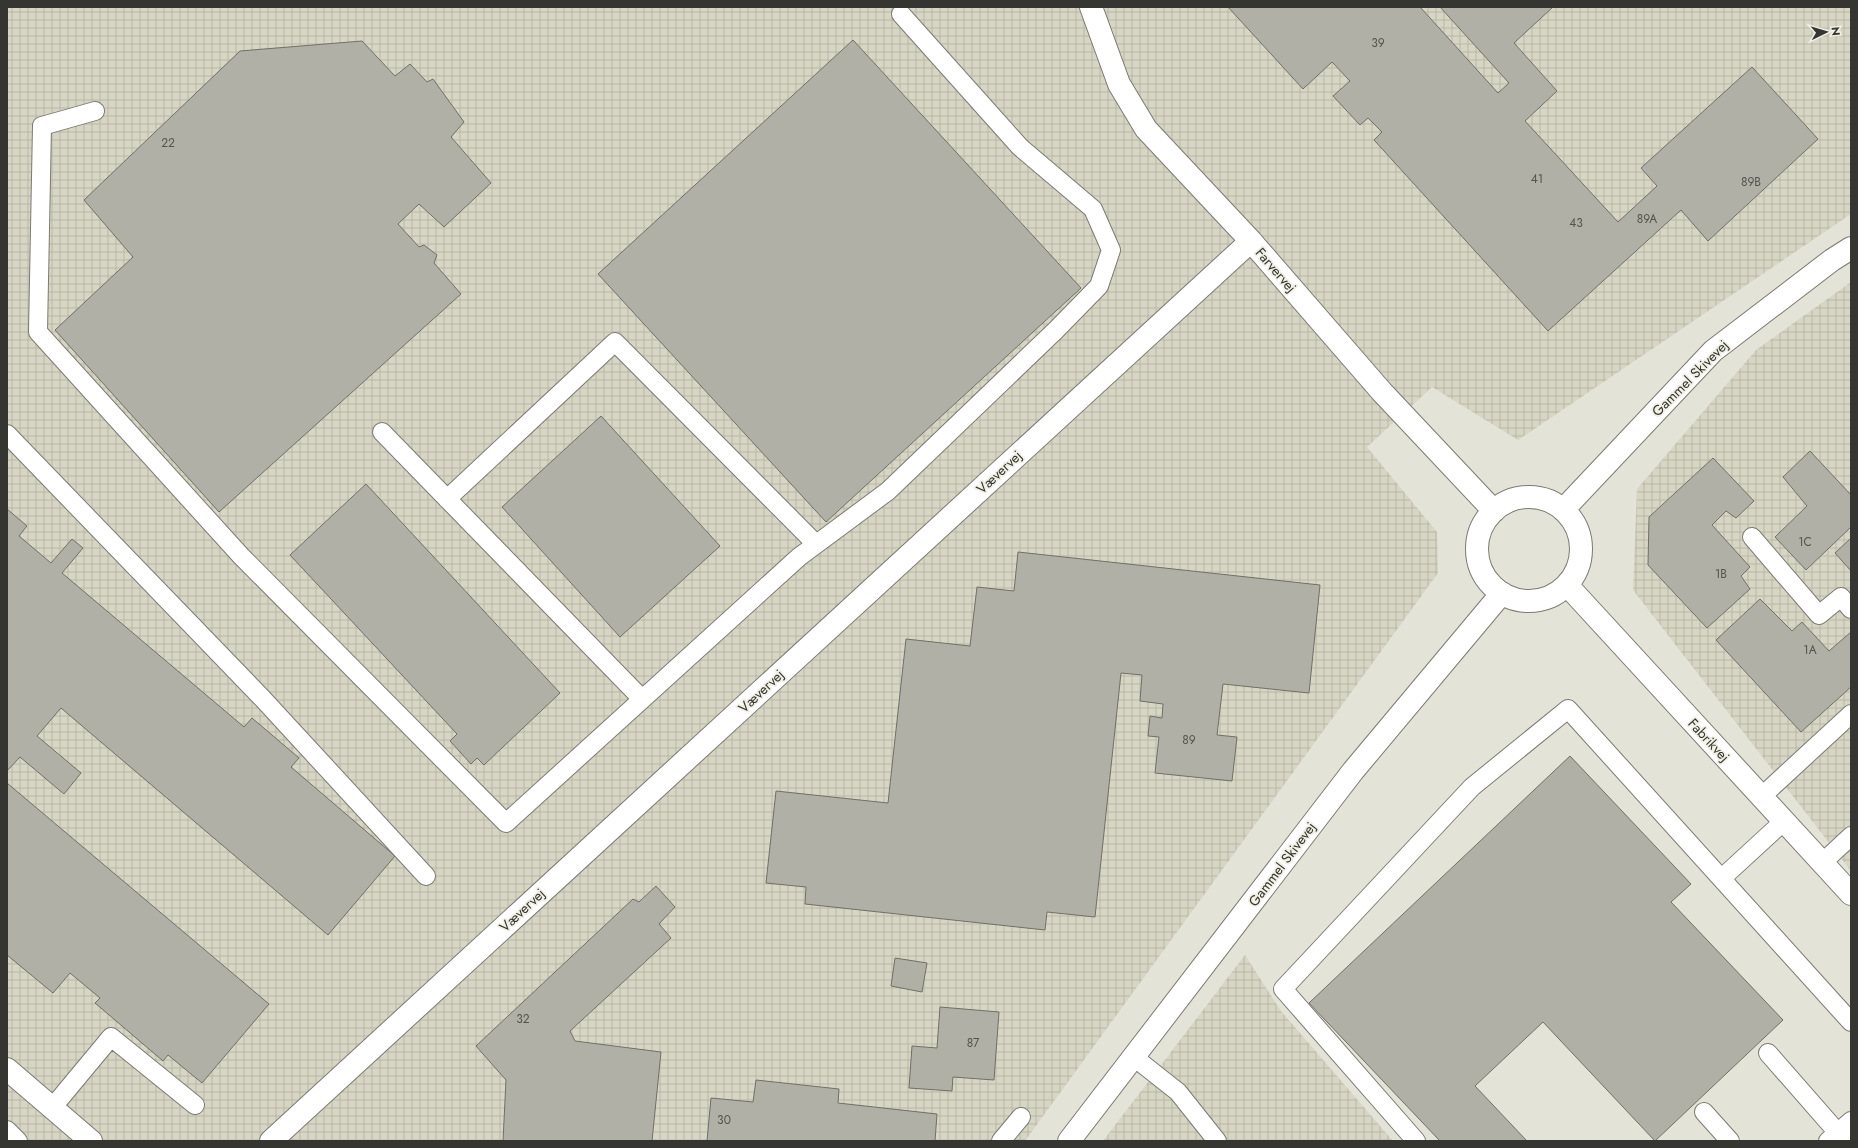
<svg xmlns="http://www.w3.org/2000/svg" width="1858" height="1148" font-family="Jost,sans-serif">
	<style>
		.industrial { fill: url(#industrial-grid) }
		.building { fill: #b0b0a6; stroke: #707067 }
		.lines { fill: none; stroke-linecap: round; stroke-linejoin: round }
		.lane-casing { stroke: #7b7b71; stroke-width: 20 }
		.street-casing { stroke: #7b7b71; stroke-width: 24 }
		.lane { stroke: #fff; stroke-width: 18 }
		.street { stroke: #fff; stroke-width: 22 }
		.labels { text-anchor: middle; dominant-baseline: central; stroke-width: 3.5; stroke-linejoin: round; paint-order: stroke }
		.number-label { font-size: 12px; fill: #54544e }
		.street-label { font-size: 14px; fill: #353531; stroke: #f0f0e5 }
	</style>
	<defs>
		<pattern id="industrial-grid" width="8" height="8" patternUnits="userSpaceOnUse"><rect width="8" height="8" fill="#d7d6c4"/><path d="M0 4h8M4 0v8" fill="none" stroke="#b9b8a9"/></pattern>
	</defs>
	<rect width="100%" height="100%" fill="#e3e3d8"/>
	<!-- industrial -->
	<path class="industrial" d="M 7,7 L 1851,7 L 1851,214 L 1518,440 L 1432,387 L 1367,447 L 1437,532 L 1438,573 L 1025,1141 L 7,1141 Z
		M 1851,282 L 1851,871 L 1633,590 L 1637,489 L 1756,350 Z
		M 1245,955 L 1281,1011 L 1393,1141 L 1103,1141 Z"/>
	<!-- building -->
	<path class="building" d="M 1228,7 L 1420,7 L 1498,93 L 1509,83 L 1440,7 L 1553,7 L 1514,43 L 1557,91 L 1525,121 L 1618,222 L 1657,186 L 1641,168 L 1752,67 L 1818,139 L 1708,241 L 1681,210 L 1548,331 L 1374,140 L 1382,132 L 1368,118 L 1360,125 L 1333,96 L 1350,81 L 1332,62 L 1303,89 Z
		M 853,40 L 1081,288 L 826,522 L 598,274 Z
		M 362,41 L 395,76 L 410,64 L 427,82 L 433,79 L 464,122 L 451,137 L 491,183 L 444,227 L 419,204 L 398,224 L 419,247 L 424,245 L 437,255 L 434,263 L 461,294 L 219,512 L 55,330 L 133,257 L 84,200 L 240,51 Z
		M 601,416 L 720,546 L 620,637 L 502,507 Z
		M 1810,451 L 1851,495 L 1851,527 L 1806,570 L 1775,537 L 1807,506 L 1783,477 Z
		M 1713,458 L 1754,501 L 1736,518 L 1726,511 L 1712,525 L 1750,567 L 1741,576 L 1750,589 L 1707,628 L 1648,565 L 1649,517 Z
		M 366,484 L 560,693 L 484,765 L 477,758 L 471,764 L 450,741 L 457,734 L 290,555 Z
		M 7,509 L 27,526 L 19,536 L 51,563 L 72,539 L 83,548 L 62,573 L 244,727 L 252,718 L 299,758 L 291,767 L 395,856 L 328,935 L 61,708 L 37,736 L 81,773 L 64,794 L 20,757 L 7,771 Z
		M 1851,538 L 1851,571 L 1835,553 Z
		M 1018,552 L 1320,585 L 1309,693 L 1223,684 L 1217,735 L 1237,737 L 1232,781 L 1155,773 L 1159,737 L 1148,736 L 1150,716 L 1162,718 L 1163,704 L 1140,701 L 1142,675 L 1121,673 L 1095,917 L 1047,912 L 1045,930 L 805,904 L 806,887 L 766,883 L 776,791 L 888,803 L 906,639 L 970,646 L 977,587 L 1014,591 Z
		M 1760,599 L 1792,631 L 1802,622 L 1829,651 L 1851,632 L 1851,687 L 1801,732 L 1716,640 Z
		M 1570,756 L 1691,884 L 1671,902 L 1783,1020 L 1655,1141 L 1543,1022 L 1475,1086 L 1527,1141 L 1440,1141 L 1309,1003 Z
		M 7,783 L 269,1004 L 202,1083 L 168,1055 L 163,1061 L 95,1003 L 100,998 L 70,973 L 53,993 L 7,955 Z
		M 656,886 L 675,907 L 659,924 L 671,938 L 570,1031 L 575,1041 L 661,1052 L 652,1141 L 503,1141 L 506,1080 L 476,1046 L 633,899 L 639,902 Z
		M 895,958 L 927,963 L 922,992 L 891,986 Z
		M 940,1007 L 999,1012 L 994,1080 L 953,1077 L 952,1091 L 909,1088 L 912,1046 L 937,1048 Z
		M 756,1080 L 839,1089 L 838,1103 L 937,1114 L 935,1141 L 707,1141 L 711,1098 L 753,1102 Z"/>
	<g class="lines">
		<defs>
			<path id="lane" d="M 95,111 L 42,126 L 38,332 L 241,556 L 506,823 L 799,557 L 888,491 L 1056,330 L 1099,286 L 1111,250 L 1093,209 L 1020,147 L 901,14
				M 382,432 L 642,699
				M 7,434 L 263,699 L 426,876
				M 447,499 L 615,342 L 816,544
				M 1752,537 L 1819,615 L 1841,597 L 1851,609
				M 1761,797 L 1851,714
				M 1822,863 L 1851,836
				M 1722,878 L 1784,821
				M 1768,1053 L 1845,1141
				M 1135,1058 L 1178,1092 L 1217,1141
				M 52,1108 L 111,1037 L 195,1105
				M 1704,1112 L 1730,1141
				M 7,1130 L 18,1141
				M 1001,1141 L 1021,1117
				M 1416,1141 L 1283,989 L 1472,787 L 1568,709 L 1851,1022
				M 1828,1141 L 1851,1121"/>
			<path id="street" d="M 1091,7 L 1119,84 L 1146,129 L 1251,241 L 1382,392 L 1494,511
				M1477 549a52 52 0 1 1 104 0a52 52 0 1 1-104 0Z
				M 1563,510 L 1713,351 L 1832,260 L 1851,248
				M 1567,585 L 1851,894
				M 7,1069 L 91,1141
				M 271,1141 L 1251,241
				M 1069,1141 L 1353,771 L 1502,593"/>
		</defs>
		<!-- lane casing -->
		<use href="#lane" class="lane-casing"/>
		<!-- street casing -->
		<use href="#street" class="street-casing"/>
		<!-- lane -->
		<use href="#lane" class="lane"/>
		<!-- street -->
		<use href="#street" class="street"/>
	</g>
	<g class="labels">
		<!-- number labels -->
		<g class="number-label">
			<text x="1378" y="43">39</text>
			<text x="168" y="143">22</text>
			<text x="1537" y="179">41</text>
			<text x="1751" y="182">89B</text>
			<text x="1647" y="219">89A</text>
			<text x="1576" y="223">43</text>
			<text x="1805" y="542">1C</text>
			<text x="1721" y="574">1B</text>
			<text x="1810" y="650">1A</text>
			<text x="1189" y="740">89</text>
			<text x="523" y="1019">32</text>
			<text x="973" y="1043">87</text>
			<text x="724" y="1120">30</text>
		</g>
		<!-- street labels -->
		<g class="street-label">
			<text transform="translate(1276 270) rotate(49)">Farvervej</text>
			<text transform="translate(1690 378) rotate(-45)">Gammel Skivevej</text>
			<text transform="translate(999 472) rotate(-43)">Vævervej</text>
			<text transform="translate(761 691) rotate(-43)">Vævervej</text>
			<text transform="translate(1709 740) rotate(47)">Fabrikvej</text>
			<text transform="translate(1282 864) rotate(-53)">Gammel Skivevej</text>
			<text transform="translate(522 910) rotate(-43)">Vævervej</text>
		</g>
	</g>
	<!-- border -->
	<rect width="1858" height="1148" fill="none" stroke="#353531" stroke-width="16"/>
	<!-- north arrow -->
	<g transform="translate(1826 32) rotate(85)" stroke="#f0f0e5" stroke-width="3" paint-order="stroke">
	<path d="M0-3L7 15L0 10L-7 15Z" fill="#353531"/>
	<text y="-6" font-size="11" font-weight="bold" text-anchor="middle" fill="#353531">N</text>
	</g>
</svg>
